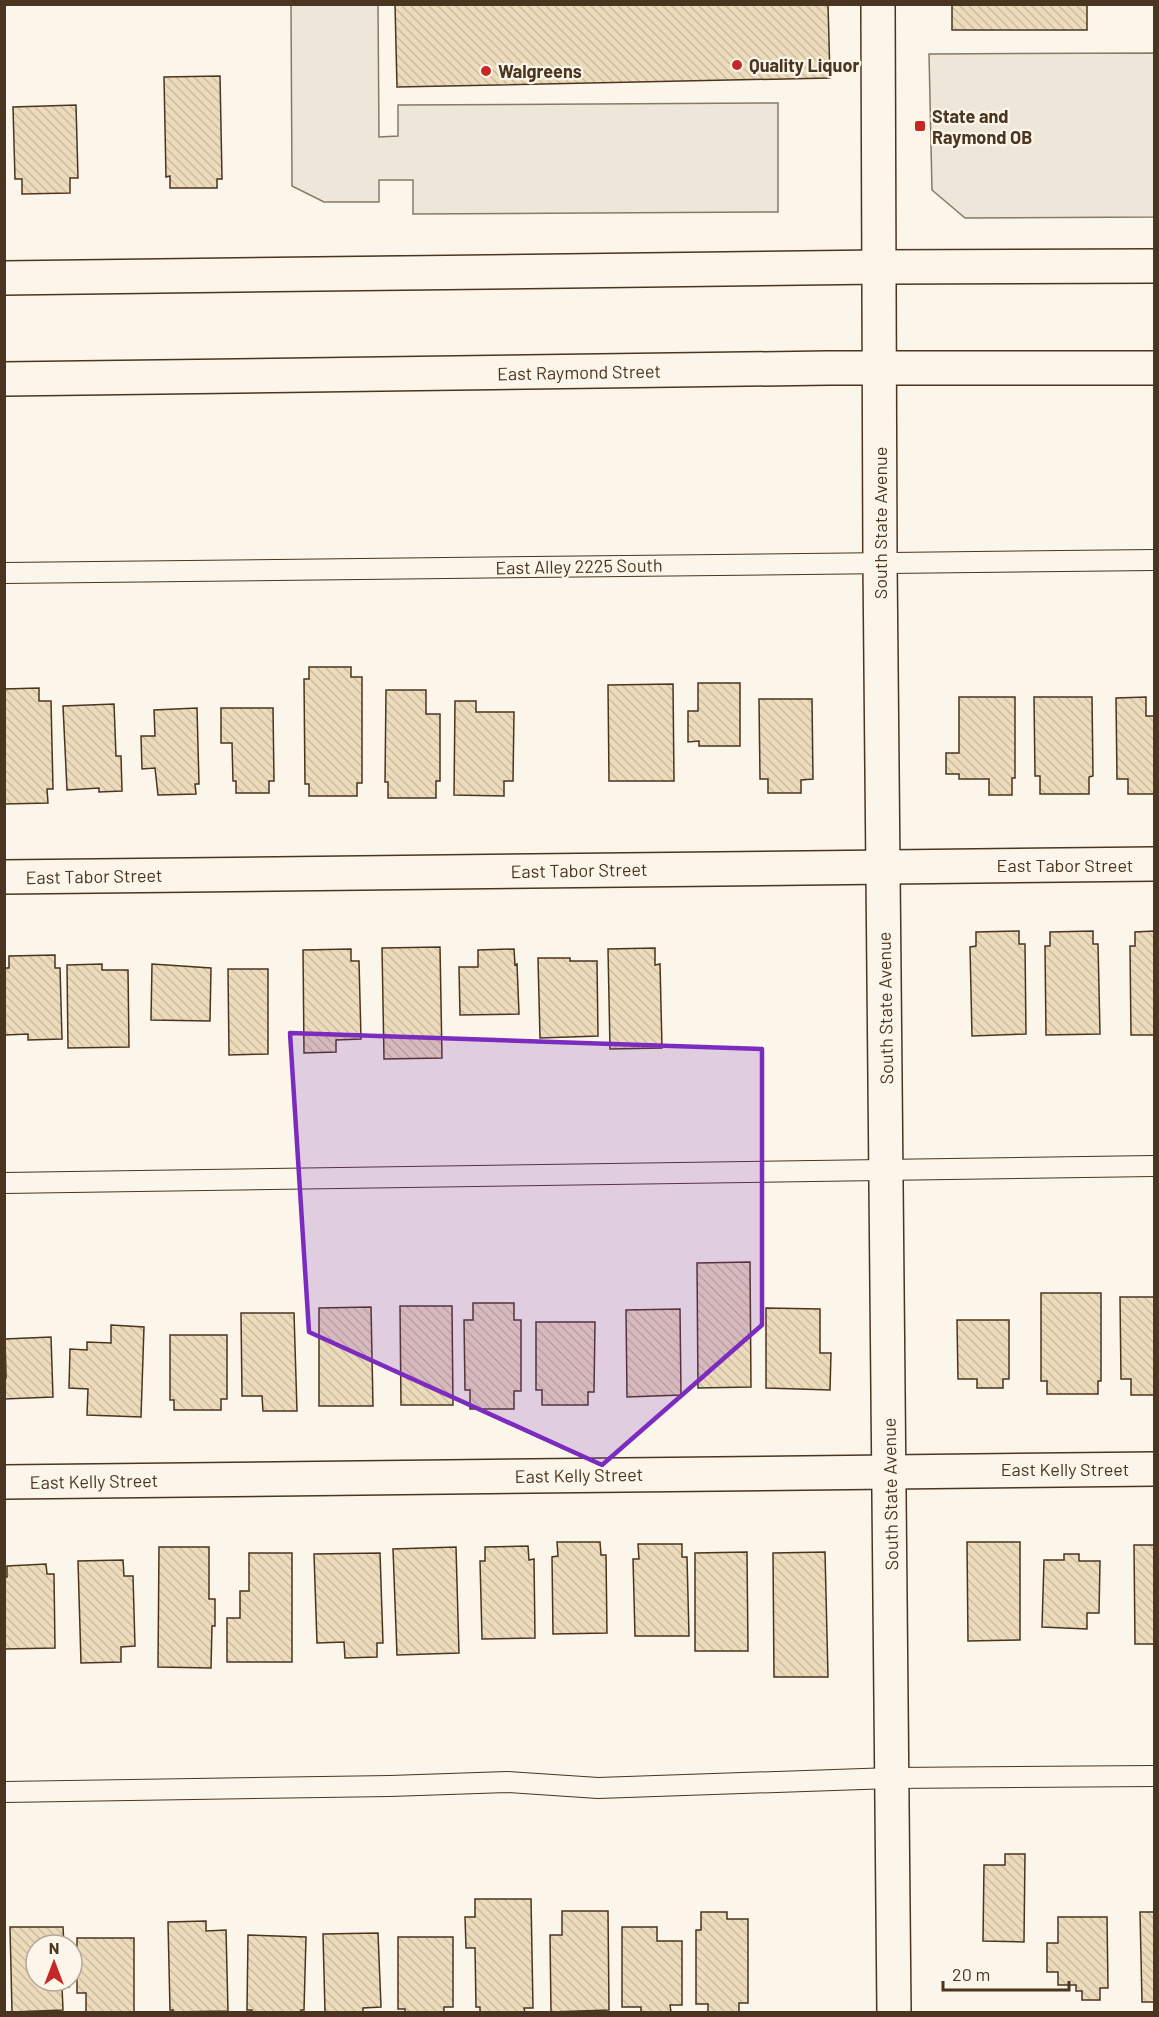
<svg xmlns="http://www.w3.org/2000/svg" width="1159" height="2017" font-family="Barlow,sans-serif">
	<style>
		.parking { fill: #ede7d9; stroke: #887966; stroke-width: 1.5 }
		.building { fill: url(#building-back-hatch); stroke: #4a3520; stroke-width: 1.5 }
		.lines { fill: none; stroke-linecap: round; stroke-linejoin: round }
		.service-casing { stroke: #4a3520; stroke-width: 22 }
		.minor-casing { stroke: #4a3520; stroke-width: 36 }
		.tertiary-casing { stroke: #4a3520; stroke-width: 36 }
		.primary-casing { stroke: #4a3520; stroke-width: 36 }
		.service { stroke: #fbf6e9; stroke-width: 20 }
		.minor { stroke: #fbf6e9; stroke-width: 33 }
		.tertiary { stroke: #fbf6e9; stroke-width: 33 }
		.primary { stroke: #fbf6e9; stroke-width: 33 }
		.marked { fill: #7b2cbf; fill-opacity: 0.2; stroke: #7b2cbf; stroke-width: 4.5; stroke-linejoin: round }
		.poi-dot { fill: #c62828; stroke: #fbf6e9; stroke-width: 2 }
		.labels { text-anchor: middle; dominant-baseline: central; stroke-width: 4.5; stroke-linejoin: round; paint-order: stroke }
		.poi-label { font-size: 18px; font-weight: bold; fill: #4a3520; stroke: #fbf6e9; text-anchor: start }
		.street-label { font-size: 18px; fill: #4a3520; stroke: #fbf6e9 }
	</style>
	<defs>
		<pattern id="building-back-hatch" width="6" height="6" patternUnits="userSpaceOnUse" patternTransform="scale(1.5)"><rect width="6" height="6" fill="#ecdcbc"/><path d="M-1 5l2 2M0 0l6 6M5-1l2 2" fill="none" stroke="#ccbda1"/></pattern>
	</defs>
	<rect width="100%" height="100%" fill="#fbf6e9"/>
	<!-- parking -->
	<path class="parking" d="M 291,5 L 378,5 L 379,137 L 398,136 L 398,105 L 778,103 L 778,212 L 413,214 L 413,180 L 379,180 L 379,202 L 324,202 L 292,186 Z
		M 1154,53 L 1154,217 L 965,218 L 932,190 L 929,54 Z"/>
	<!-- building -->
	<path class="building" d="M 395,4 L 828,4 L 830,78 L 397,87 Z
		M 952,4 L 1087,4 L 1087,30 L 952,30 Z
		M 220,76 L 222,179 L 217,179 L 217,188 L 170,188 L 170,176 L 166,177 L 164,77 Z
		M 76,105 L 78,178 L 70,178 L 70,193 L 22,194 L 22,179 L 15,179 L 13,107 Z
		M 309,667 L 351,667 L 351,677 L 362,677 L 362,783 L 357,783 L 357,796 L 309,796 L 309,784 L 305,784 L 304,679 L 309,679 Z
		M 698,683 L 740,683 L 740,746 L 699,746 L 699,741 L 688,742 L 688,711 L 698,711 Z
		M 673,684 L 674,781 L 609,781 L 608,685 Z
		M 39,688 L 39,701 L 51,701 L 53,789 L 47,789 L 48,803 L 4,804 L 4,689 Z
		M 386,690 L 426,690 L 426,714 L 440,714 L 440,781 L 436,781 L 436,798 L 388,798 L 388,782 L 385,782 Z
		M 959,697 L 1015,697 L 1015,778 L 1012,778 L 1012,795 L 989,795 L 989,779 L 959,779 L 959,774 L 946,774 L 946,753 L 959,753 Z
		M 1034,697 L 1092,697 L 1093,776 L 1089,777 L 1089,794 L 1040,794 L 1040,776 L 1035,776 Z
		M 1146,697 L 1146,716 L 1154,716 L 1154,794 L 1128,794 L 1128,779 L 1117,779 L 1116,698 Z
		M 759,699 L 812,699 L 813,779 L 801,780 L 801,793 L 768,793 L 768,779 L 760,779 Z
		M 455,701 L 476,701 L 476,712 L 514,712 L 513,781 L 504,781 L 504,796 L 454,795 Z
		M 114,704 L 116,756 L 121,756 L 122,791 L 99,792 L 99,788 L 67,790 L 63,706 Z
		M 197,708 L 199,784 L 195,784 L 196,794 L 158,795 L 155,768 L 142,769 L 141,736 L 155,736 L 154,710 Z
		M 221,708 L 273,708 L 274,781 L 269,781 L 269,793 L 236,793 L 236,781 L 233,781 L 232,743 L 221,743 Z
		M 1019,931 L 1019,944 L 1025,944 L 1026,1034 L 972,1036 L 970,947 L 976,946 L 976,932 Z
		M 1093,931 L 1093,944 L 1098,944 L 1100,1034 L 1046,1035 L 1045,946 L 1050,946 L 1050,932 Z
		M 1154,931 L 1154,1035 L 1131,1035 L 1130,946 L 1135,946 L 1135,932 Z
		M 440,947 L 442,1058 L 384,1059 L 382,948 Z
		M 655,948 L 655,965 L 660,964 L 662,1048 L 610,1049 L 608,949 Z
		M 351,949 L 351,961 L 359,961 L 361,1039 L 336,1040 L 336,1052 L 304,1053 L 303,950 Z
		M 514,949 L 515,965 L 517,964 L 519,1014 L 460,1015 L 459,967 L 478,967 L 478,950 Z
		M 55,955 L 55,968 L 60,968 L 62,1039 L 28,1040 L 28,1034 L 5,1035 L 4,968 L 9,968 L 9,956 Z
		M 538,958 L 570,958 L 570,961 L 597,961 L 598,1036 L 540,1038 Z
		M 102,964 L 102,970 L 128,970 L 129,1047 L 68,1048 L 67,965 Z
		M 152,964 L 211,968 L 210,1021 L 151,1020 Z
		M 228,969 L 268,969 L 268,1054 L 229,1055 Z
		M 750,1262 L 751,1387 L 698,1388 L 697,1263 Z
		M 1041,1293 L 1101,1293 L 1101,1381 L 1098,1381 L 1098,1394 L 1047,1394 L 1047,1381 L 1041,1381 Z
		M 1120,1297 L 1154,1297 L 1154,1395 L 1131,1395 L 1131,1379 L 1121,1379 Z
		M 473,1303 L 514,1303 L 514,1320 L 521,1320 L 521,1391 L 514,1391 L 514,1409 L 470,1409 L 470,1390 L 465,1390 L 464,1320 L 473,1320 Z
		M 400,1306 L 452,1306 L 453,1405 L 401,1405 Z
		M 371,1307 L 373,1406 L 319,1406 L 319,1308 Z
		M 766,1308 L 820,1309 L 820,1353 L 831,1353 L 830,1390 L 766,1388 Z
		M 680,1309 L 681,1395 L 627,1397 L 626,1310 Z
		M 241,1313 L 294,1313 L 297,1411 L 263,1411 L 262,1396 L 242,1396 Z
		M 957,1320 L 1009,1320 L 1009,1379 L 1003,1379 L 1003,1388 L 977,1388 L 977,1379 L 958,1379 Z
		M 536,1322 L 595,1322 L 594,1392 L 588,1392 L 588,1405 L 542,1405 L 542,1390 L 536,1390 Z
		M 111,1325 L 144,1327 L 141,1417 L 87,1415 L 88,1389 L 69,1388 L 70,1349 L 87,1350 L 87,1342 L 111,1343 Z
		M 170,1335 L 227,1335 L 227,1399 L 221,1399 L 221,1410 L 174,1410 L 174,1400 L 170,1400 Z
		M 51,1337 L 53,1397 L 4,1399 L 4,1378 L 6,1378 L 5,1339 Z
		M 557,1542 L 600,1542 L 601,1555 L 606,1555 L 607,1633 L 553,1634 L 552,1557 L 558,1556 Z
		M 967,1542 L 1020,1542 L 1020,1640 L 968,1641 Z
		M 638,1544 L 682,1544 L 682,1557 L 687,1557 L 689,1636 L 635,1636 L 633,1559 L 639,1559 Z
		M 1134,1545 L 1154,1545 L 1154,1644 L 1135,1644 Z
		M 528,1546 L 529,1560 L 534,1559 L 535,1638 L 482,1639 L 480,1561 L 485,1561 L 485,1547 Z
		M 159,1547 L 209,1547 L 209,1599 L 215,1599 L 215,1626 L 212,1626 L 211,1668 L 158,1667 Z
		M 456,1547 L 459,1653 L 397,1655 L 393,1549 Z
		M 747,1552 L 748,1651 L 695,1651 L 695,1553 Z
		M 825,1552 L 828,1677 L 774,1677 L 773,1553 Z
		M 249,1553 L 292,1553 L 292,1662 L 227,1662 L 227,1618 L 240,1618 L 240,1591 L 249,1591 Z
		M 380,1553 L 383,1643 L 377,1643 L 377,1657 L 345,1658 L 344,1642 L 317,1643 L 314,1554 Z
		M 1064,1554 L 1079,1554 L 1079,1561 L 1100,1561 L 1099,1613 L 1087,1613 L 1087,1629 L 1042,1627 L 1044,1560 L 1064,1560 Z
		M 123,1560 L 124,1576 L 133,1576 L 135,1646 L 121,1647 L 121,1662 L 81,1663 L 78,1561 Z
		M 46,1564 L 47,1574 L 54,1574 L 55,1648 L 4,1649 L 4,1577 L 7,1577 L 7,1566 Z
		M 1005,1854 L 1025,1854 L 1024,1942 L 983,1941 L 984,1865 L 1005,1865 Z
		M 475,1899 L 531,1899 L 533,2008 L 524,2008 L 525,2012 L 480,2012 L 480,2007 L 476,2007 L 475,1948 L 466,1948 L 465,1917 L 475,1917 Z
		M 562,1911 L 608,1911 L 609,2010 L 551,2012 L 550,1935 L 562,1935 Z
		M 701,1912 L 727,1912 L 727,1919 L 748,1919 L 748,2003 L 739,2003 L 739,2012 L 708,2012 L 708,2004 L 696,2004 L 696,1930 L 701,1930 Z
		M 1140,1912 L 1154,1912 L 1154,2002 L 1142,2002 Z
		M 1058,1917 L 1107,1917 L 1108,1988 L 1100,1988 L 1100,2000 L 1082,2000 L 1082,1991 L 1076,1991 L 1076,1985 L 1058,1985 L 1058,1972 L 1047,1972 L 1047,1943 L 1058,1943 Z
		M 206,1921 L 206,1931 L 226,1930 L 228,2011 L 173,2012 L 173,2010 L 170,2010 L 168,1922 Z
		M 10,1927 L 63,1927 L 64,1945 L 36,1945 L 36,1981 L 69,1981 L 69,1987 L 62,1987 L 63,2010 L 12,2012 Z
		M 622,1927 L 657,1927 L 657,1941 L 682,1941 L 682,2005 L 670,2005 L 671,2012 L 641,2012 L 641,2007 L 622,2007 Z
		M 378,1933 L 381,2007 L 363,2008 L 363,2012 L 325,2012 L 323,1934 Z
		M 248,1935 L 306,1937 L 304,2010 L 301,2010 L 301,2012 L 252,2012 L 252,2010 L 247,2010 Z
		M 398,1937 L 453,1937 L 453,2007 L 444,2007 L 444,2012 L 405,2012 L 405,2009 L 398,2009 Z
		M 77,1938 L 134,1938 L 134,2012 L 86,2012 L 86,1993 L 77,1993 Z"/>
	<g class="lines">
		<defs>
			<path id="service" d="M 4,573 L 1154,560
				M 4,1183 L 1154,1166
				M 4,1792 L 390,1786 L 507,1782 L 598,1788 L 892,1778 L 1154,1776"/>
			<path id="minor" d="M 4,877 L 1154,864
				M 4,1482 L 1154,1469"/>
			<path id="tertiary" d="M 878,4 L 880,562 L 894,2012"/>
			<path id="primary" d="M 4,278 L 880,267 L 1154,266
				M 4,379 L 828,368 L 1154,368"/>
		</defs>
		<!-- service casing -->
		<use href="#service" class="service-casing"/>
		<!-- minor casing -->
		<use href="#minor" class="minor-casing"/>
		<!-- tertiary casing -->
		<use href="#tertiary" class="tertiary-casing"/>
		<!-- primary casing -->
		<use href="#primary" class="primary-casing"/>
		<!-- service -->
		<use href="#service" class="service"/>
		<!-- minor -->
		<use href="#minor" class="minor"/>
		<!-- tertiary -->
		<use href="#tertiary" class="tertiary"/>
		<!-- primary -->
		<use href="#primary" class="primary"/>
	</g>
	<!-- marked area -->
	<path class="marked" d="M 290,1033 L 762,1049 L 762,1325 L 602,1465 L 309,1332 Z"/>
	<!-- markers -->
	<g class="poi-dot">
		<circle cx="737" cy="65" r="6"/>
		<circle cx="486" cy="71" r="6"/>
		<rect x="914" y="120" width="12" height="12" rx="3"/>
	</g>
	<g class="labels">
		<!-- poi labels -->
		<g class="poi-label">
			<text x="749" y="65">Quality Liquor</text>
			<text x="498" y="71">Walgreens</text>
			<text x="932" y="116">State and<tspan x="932" dy="21">Raymond OB</tspan></text>
		</g>
		<!-- street labels -->
		<g class="street-label">
			<text transform="translate(579 372) rotate(-1)">East Raymond Street</text>
			<text transform="translate(880 523) rotate(-90)">South State Avenue</text>
			<text transform="translate(579 566) rotate(-1)">East Alley 2225 South</text>
			<text x="1065" y="865">East Tabor Street</text>
			<text transform="translate(579 870) rotate(-1)">East Tabor Street</text>
			<text transform="translate(94 876) rotate(-1)">East Tabor Street</text>
			<text transform="translate(885 1008) rotate(-91)">South State Avenue</text>
			<text x="1065" y="1469">East Kelly Street</text>
			<text transform="translate(579 1475) rotate(-1)">East Kelly Street</text>
			<text transform="translate(94 1481) rotate(-1)">East Kelly Street</text>
			<text transform="translate(890 1494) rotate(-91)">South State Avenue</text>
		</g>
	</g>
	<!-- border -->
	<rect width="1159" height="2017" fill="none" stroke="#4a3520" stroke-width="12"/>
	<!-- north arrow -->
	<g transform="translate(54 1963)"><circle r="28" fill="#fbf6e9" stroke="#b4a999" stroke-width="1.5"/>
	<path d="M0-4.5L10 22L0 15L-10 22Z" fill="#c62828"/>
	<text y="-9" font-size="16" font-weight="bold" text-anchor="middle" fill="#4a3520">N</text>
	</g>
	<!-- scale -->
	<path d="M943 1981v9h126v-9" fill="none" stroke="#4a3520" stroke-width="3"/>
	<text x="952" y="1981" font-size="18" fill="#4a3520" stroke="#fbf6e9" stroke-width="4.5" paint-order="stroke">20 m</text>
</svg>
